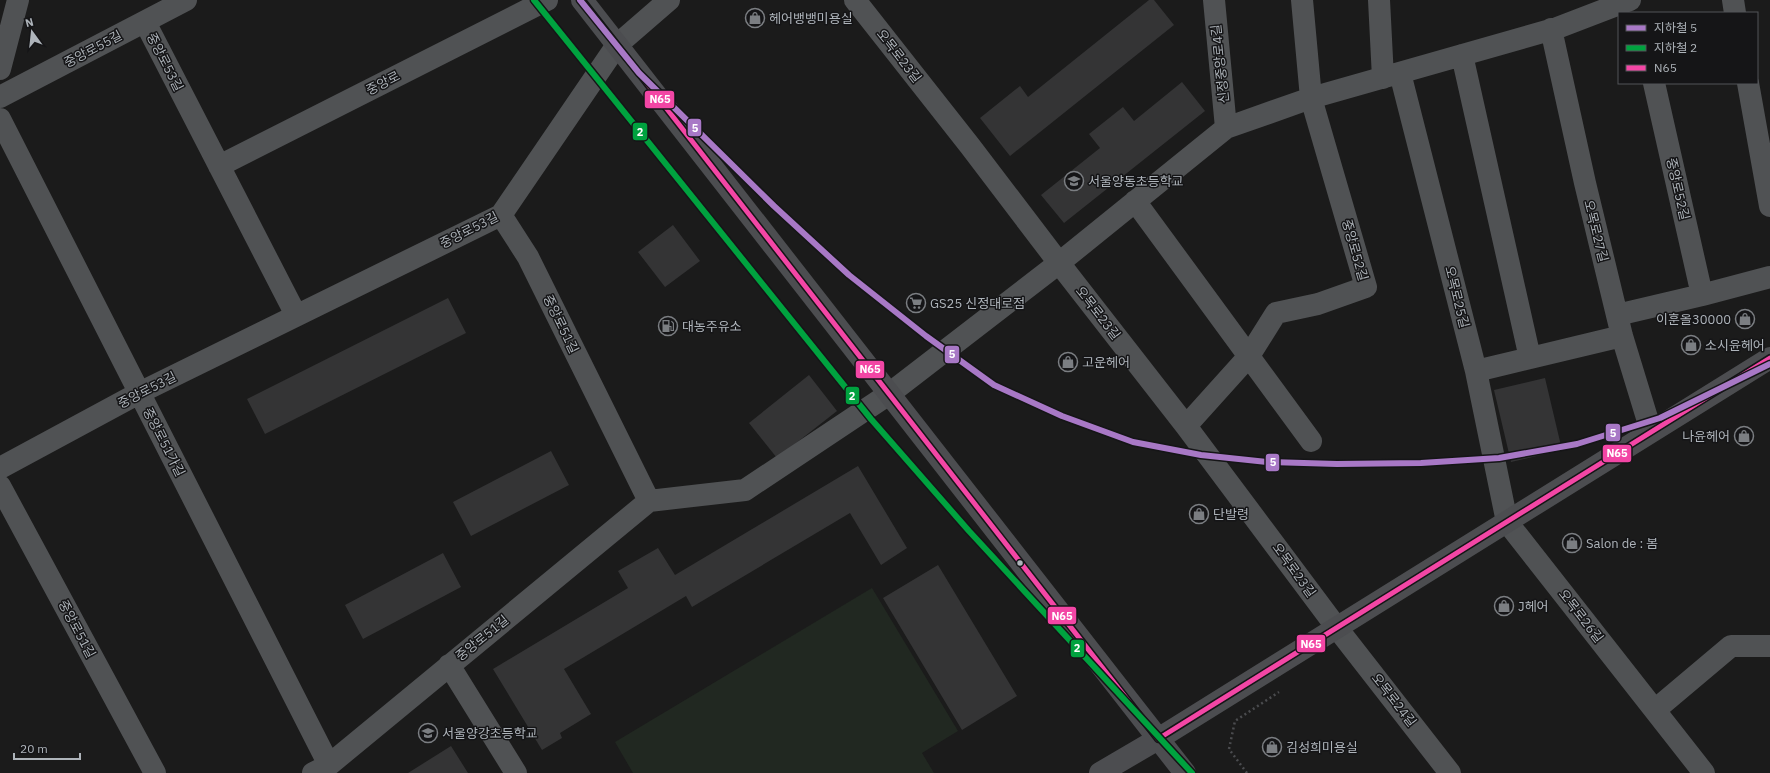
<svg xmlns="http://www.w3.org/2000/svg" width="1770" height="773" font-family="'IBM Plex Sans','Noto Sans KR',sans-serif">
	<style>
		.green { fill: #212821 }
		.building { fill: #343435 }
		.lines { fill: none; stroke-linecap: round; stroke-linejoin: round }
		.path { stroke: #4b4c4f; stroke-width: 2.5; stroke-dasharray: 2 3; stroke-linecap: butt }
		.minor { stroke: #505254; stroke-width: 22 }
		.major { stroke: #4c4d50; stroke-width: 22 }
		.bus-1-casing { stroke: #151517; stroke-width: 8 }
		.bus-1 { stroke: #f346a5; stroke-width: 5 }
		.metro-1-casing { stroke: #151517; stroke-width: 9 }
		.metro-2-casing { stroke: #151517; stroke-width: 9 }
		.metro-1 { stroke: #a878c6; stroke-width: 6 }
		.metro-2 { stroke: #00a23f; stroke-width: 6 }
		.bus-dot { fill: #aeb4ba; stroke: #151517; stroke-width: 1.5 }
		.labels { text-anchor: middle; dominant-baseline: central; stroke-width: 3; stroke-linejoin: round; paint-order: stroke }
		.poi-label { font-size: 13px; fill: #aeb4ba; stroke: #151517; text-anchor: start }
		.street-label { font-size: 13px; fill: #aeb4ba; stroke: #151517 }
		.line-badge { stroke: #151517; stroke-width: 1.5 }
		.badge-label { font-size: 11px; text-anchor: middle; font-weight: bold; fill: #fff }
	</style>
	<rect width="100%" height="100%" fill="#1b1b1b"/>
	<!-- green -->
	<path class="green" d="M 872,588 L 958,731 L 922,753 L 934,773 L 633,773 L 615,742 Z"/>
	<!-- building -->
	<path class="building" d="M 1149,0 L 1154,0 L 1174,25 L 1010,156 L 980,118 L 1020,86 L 1028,97 Z
		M 1182,82 L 1205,111 L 1064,223 L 1041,195 L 1100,148 L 1089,134 L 1123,107 L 1134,121 Z
		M 673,225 L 700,261 L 665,287 L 638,252 Z
		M 448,298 L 466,333 L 265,434 L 247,399 Z
		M 809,375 L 837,411 L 777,458 L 749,423 Z
		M 1545,378 L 1562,450 L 1511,462 L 1494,390 Z
		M 551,451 L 569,485 L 471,536 L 453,502 Z
		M 858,466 L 907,548 L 881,565 L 850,513 L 692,607 L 686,596 L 564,669 L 591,714 L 560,733 L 562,738 L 542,750 L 493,669 L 628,588 L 618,571 L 658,548 L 675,575 Z
		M 443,553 L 461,587 L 363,639 L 345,605 Z
		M 938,565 L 1017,696 L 962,730 L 883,598 Z
		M 451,746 L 468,773 L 408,773 Z"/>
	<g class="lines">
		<!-- path -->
		<path class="path" d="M 1247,773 L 1229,749 L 1235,721 L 1279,692"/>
		<!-- minor -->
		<path class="minor" d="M 855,0 L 970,146 L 1059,263 L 1186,426 L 1337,628 L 1450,773
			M 1214,0 L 1226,128
			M 1379,0 L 1383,78
			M 1733,0 L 1735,13
			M 145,22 L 296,315
			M 1551,29 L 1585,183 L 1622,336 L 1651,431
			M 1462,55 L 1530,358
			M 0,69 L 18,0
			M 1400,73 L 1476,371 L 1507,522 L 1704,773
			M 1654,83 L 1702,295
			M 1748,83 L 1770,206
			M 0,97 L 186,0
			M 0,119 L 329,765
			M 219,166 L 547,0
			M 1135,201 L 1311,441
			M 501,215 L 528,257 L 649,501
			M 1617,315 L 1702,295 L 1770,277
			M 1476,371 L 1622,336
			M 1186,426 L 1249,356 L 1276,313 L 1318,304 L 1366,287 L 1311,98 L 1302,0
			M 0,468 L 139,393 L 501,215 L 617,45 L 669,0
			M 0,486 L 155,773
			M 449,665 L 516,773
			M 1655,710 L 1731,646 L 1770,646
			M 313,773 L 329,765 L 649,501 L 745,490 L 889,394 L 1059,263 L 1226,128 L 1311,98 L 1557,28 L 1630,0"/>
		<!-- major -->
		<path class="major" d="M 582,0 L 1185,773
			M 1100,773 L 1158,739 L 1770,358"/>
		<defs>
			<path id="bus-1" d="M 582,0 L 1158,739
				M 1158,739 L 1770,358"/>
		</defs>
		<!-- bus-1 casing -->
		<use href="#bus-1" class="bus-1-casing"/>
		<!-- bus-1 -->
		<use href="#bus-1" class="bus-1"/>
		<defs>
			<path id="metro-1" d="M 580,0 L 639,73 L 774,206 L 849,275 L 926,336 L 994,385 L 1062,416 L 1133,442 L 1201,455 L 1267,462 L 1337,464 L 1421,463 L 1499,458 L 1577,444 L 1660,418 L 1770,364"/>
			<path id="metro-2" d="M 534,0 L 871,419 L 969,531 L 1192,773"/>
		</defs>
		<!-- metro-1 casing -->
		<use href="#metro-1" class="metro-1-casing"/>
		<!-- metro-2 casing -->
		<use href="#metro-2" class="metro-2-casing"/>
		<!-- metro-1 -->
		<use href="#metro-1" class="metro-1"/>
		<!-- metro-2 -->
		<use href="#metro-2" class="metro-2"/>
	</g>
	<!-- icons -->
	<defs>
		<symbol id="shop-ring" viewBox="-11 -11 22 22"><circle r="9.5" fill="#151517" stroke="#7b7e82" stroke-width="1.5"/><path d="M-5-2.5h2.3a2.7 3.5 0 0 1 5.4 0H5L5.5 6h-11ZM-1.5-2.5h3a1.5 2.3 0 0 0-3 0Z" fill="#7b7e82"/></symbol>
		<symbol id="school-ring" viewBox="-11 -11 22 22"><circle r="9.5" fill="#151517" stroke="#7b7e82" stroke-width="1.5"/><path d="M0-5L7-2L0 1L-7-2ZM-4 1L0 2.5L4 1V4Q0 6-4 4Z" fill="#7b7e82"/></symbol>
		<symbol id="supermarket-ring" viewBox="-11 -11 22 22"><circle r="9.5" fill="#151517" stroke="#7b7e82" stroke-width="1.5"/><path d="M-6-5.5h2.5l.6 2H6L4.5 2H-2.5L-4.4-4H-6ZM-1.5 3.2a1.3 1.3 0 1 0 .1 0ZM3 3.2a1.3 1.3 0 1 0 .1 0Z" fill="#7b7e82"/></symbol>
		<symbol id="fuel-ring" viewBox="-11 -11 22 22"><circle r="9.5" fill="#151517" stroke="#7b7e82" stroke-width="1.5"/><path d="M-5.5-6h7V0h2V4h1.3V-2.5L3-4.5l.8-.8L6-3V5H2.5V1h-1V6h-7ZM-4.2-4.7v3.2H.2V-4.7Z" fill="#7b7e82"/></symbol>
	</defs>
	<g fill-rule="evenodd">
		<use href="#shop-ring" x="744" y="7" width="22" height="22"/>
		<use href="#school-ring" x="1063" y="170" width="22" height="22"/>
		<use href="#supermarket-ring" x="905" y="292" width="22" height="22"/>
		<use href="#shop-ring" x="1734" y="308" width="22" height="22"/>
		<use href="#fuel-ring" x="657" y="315" width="22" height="22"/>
		<use href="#shop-ring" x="1680" y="334" width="22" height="22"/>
		<use href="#shop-ring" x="1057" y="351" width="22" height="22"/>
		<use href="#shop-ring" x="1733" y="425" width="22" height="22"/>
		<use href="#shop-ring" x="1188" y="503" width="22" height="22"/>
		<use href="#shop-ring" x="1561" y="532" width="22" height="22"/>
		<use href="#shop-ring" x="1493" y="595" width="22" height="22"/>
		<use href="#school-ring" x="417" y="722" width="22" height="22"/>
		<use href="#shop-ring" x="1261" y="736" width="22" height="22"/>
	</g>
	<!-- markers -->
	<circle class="bus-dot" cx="1020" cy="563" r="3.5"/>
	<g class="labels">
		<!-- poi labels -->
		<g class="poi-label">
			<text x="769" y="18">헤어뱅뱅미용실</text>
			<text x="1088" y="181">서울양동초등학교</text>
			<text x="930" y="303">GS25 신정대로점</text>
			<text x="1731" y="319" text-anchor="end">이훈올30000</text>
			<text x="682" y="326">대농주유소</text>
			<text x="1705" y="345">소시윤헤어</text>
			<text x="1082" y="362">고운헤어</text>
			<text x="1730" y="436" text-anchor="end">나윤헤어</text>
			<text x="1213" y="514">단발령</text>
			<text x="1586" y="543">Salon de : 봄</text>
			<text x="1518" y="606">J헤어</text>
			<text x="442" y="733">서울양강초등학교</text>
			<text x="1286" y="747">김성희미용실</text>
		</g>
		<!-- street labels -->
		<g class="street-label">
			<text transform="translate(93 49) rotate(-28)">중앙로55길</text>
			<text transform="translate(899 56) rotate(52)">오목로23길</text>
			<text transform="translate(165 62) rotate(63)">중앙로53길</text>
			<text transform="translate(1220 64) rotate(-96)">신정중앙로4길</text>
			<text transform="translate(383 83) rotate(-27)">중앙로</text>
			<text transform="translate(1678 189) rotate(77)">중앙로52길</text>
			<text transform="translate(469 230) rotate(-27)">중앙로53길</text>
			<text transform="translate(1596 231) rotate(76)">오목로27길</text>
			<text transform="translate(1355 250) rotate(74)">중앙로52길</text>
			<text transform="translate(1457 297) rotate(76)">오목로25길</text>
			<text transform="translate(1098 313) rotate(52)">오목로23길</text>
			<text transform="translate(561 324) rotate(64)">중앙로51길</text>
			<text transform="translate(147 390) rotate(-27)">중앙로53길</text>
			<text transform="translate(164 442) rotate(63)">중앙로51가길</text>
			<text transform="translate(1294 570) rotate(54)">오목로23길</text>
			<text transform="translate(1581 616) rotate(52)">오목로26길</text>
			<text transform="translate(77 629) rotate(62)">중앙로51길</text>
			<text transform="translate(482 638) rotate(-39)">중앙로51길</text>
			<text transform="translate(1394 700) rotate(52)">오목로24길</text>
		</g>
	</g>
	<g class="line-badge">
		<rect x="644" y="90" width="31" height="19" rx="4" fill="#f346a5"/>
		<rect x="687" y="118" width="15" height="19" rx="4" fill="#a878c6"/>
		<rect x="632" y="122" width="16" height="19" rx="4" fill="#00a23f"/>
		<rect x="944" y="345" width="16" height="19" rx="4" fill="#a878c6"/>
		<rect x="855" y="360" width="30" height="19" rx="4" fill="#f346a5"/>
		<rect x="845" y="386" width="15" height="19" rx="4" fill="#00a23f"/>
		<rect x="1605" y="423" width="16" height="19" rx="4" fill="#a878c6"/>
		<rect x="1602" y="444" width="30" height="19" rx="4" fill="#f346a5"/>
		<rect x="1265" y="453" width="15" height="19" rx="4" fill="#a878c6"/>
		<rect x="1047" y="606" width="30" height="19" rx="4" fill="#f346a5"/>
		<rect x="1296" y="634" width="30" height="19" rx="4" fill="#f346a5"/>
		<rect x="1070" y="639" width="15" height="19" rx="4" fill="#00a23f"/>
	</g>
	<g class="badge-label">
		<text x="660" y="103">N65</text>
		<text x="695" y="132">5</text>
		<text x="640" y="136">2</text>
		<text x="952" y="358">5</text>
		<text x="870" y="373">N65</text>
		<text x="852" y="400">2</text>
		<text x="1613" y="437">5</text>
		<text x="1617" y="457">N65</text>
		<text x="1273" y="466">5</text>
		<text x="1062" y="620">N65</text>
		<text x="1311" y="648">N65</text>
		<text x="1077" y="652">2</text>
	</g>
	<!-- legend -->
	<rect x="1618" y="12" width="140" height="72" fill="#151517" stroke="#525558"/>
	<rect x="1626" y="25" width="20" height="6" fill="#a878c6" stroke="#525558"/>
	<text x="1654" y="32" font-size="12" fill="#aeb4ba">지하철 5</text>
	<rect x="1626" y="45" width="20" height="6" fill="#00a23f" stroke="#525558"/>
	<text x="1654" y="52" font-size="12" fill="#aeb4ba">지하철 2</text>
	<rect x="1626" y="65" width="20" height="6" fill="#f346a5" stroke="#525558"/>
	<text x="1654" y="72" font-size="12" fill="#aeb4ba">N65</text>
	<!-- north arrow -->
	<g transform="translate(32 32) rotate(345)" stroke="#151517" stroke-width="3" paint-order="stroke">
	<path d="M0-3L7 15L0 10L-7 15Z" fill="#aeb4ba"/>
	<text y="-6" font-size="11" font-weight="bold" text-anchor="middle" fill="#aeb4ba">N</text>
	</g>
	<!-- scale -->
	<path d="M14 753v6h66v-6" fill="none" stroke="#aeb4ba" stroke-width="2"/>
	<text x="20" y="753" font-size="12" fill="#aeb4ba" stroke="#151517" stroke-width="3" paint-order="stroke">20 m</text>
</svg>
